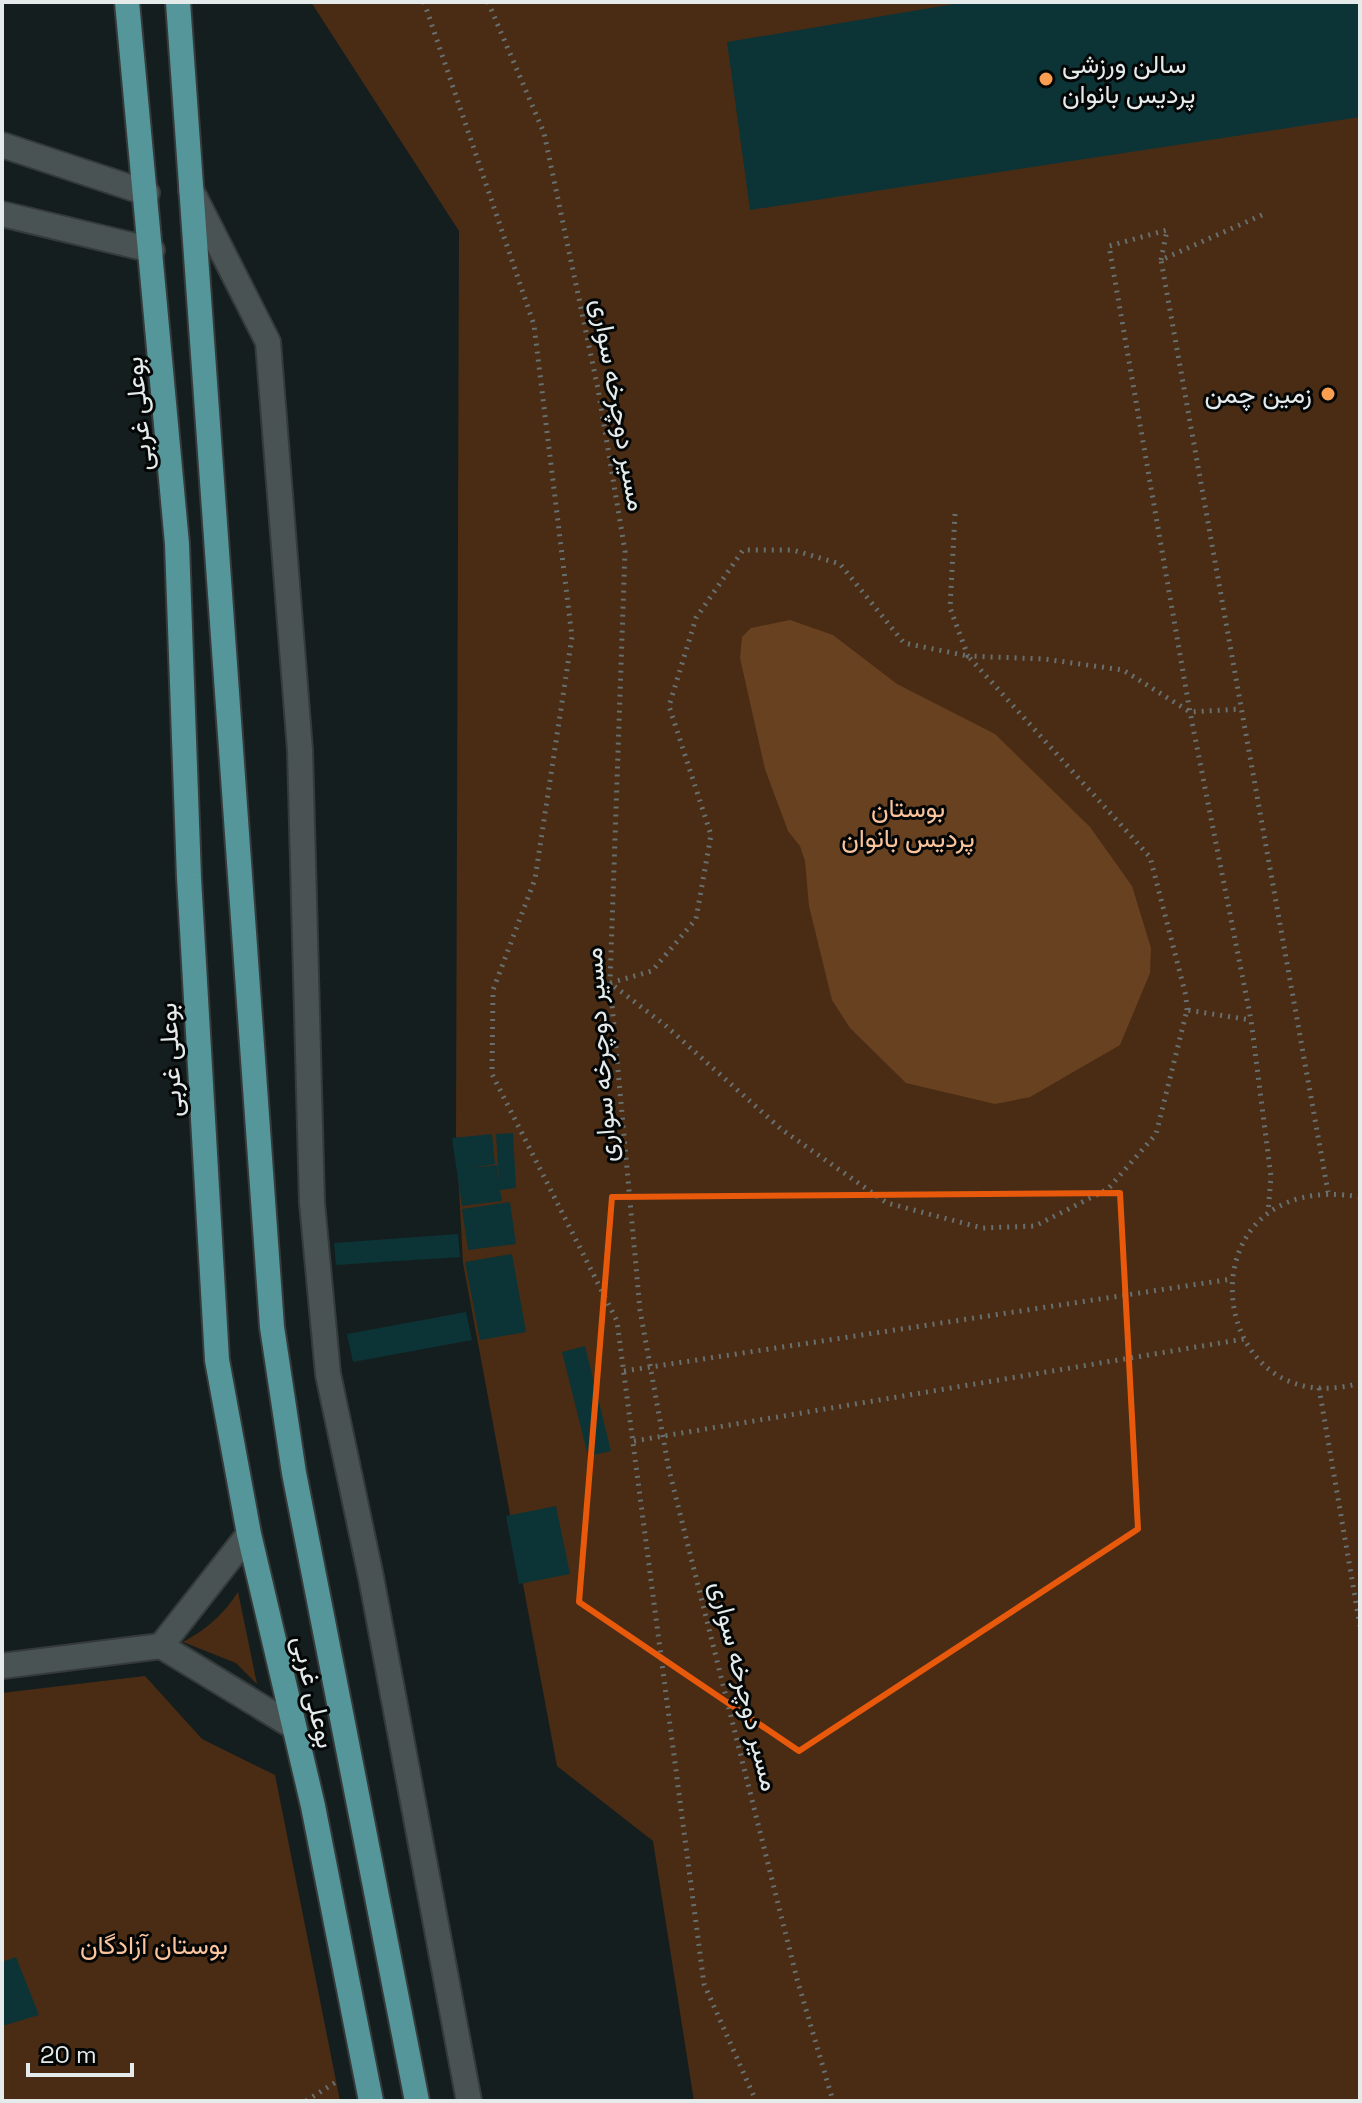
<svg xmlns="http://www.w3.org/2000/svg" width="1362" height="2103" font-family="'Space Grotesk',Vazirmatn,sans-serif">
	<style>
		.green { fill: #4a2c14 }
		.water { fill: #684121 }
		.building { fill: #0c3436 }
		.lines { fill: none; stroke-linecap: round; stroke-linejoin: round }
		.minor-casing { stroke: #353a3a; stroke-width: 28 }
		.major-casing { stroke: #353a3a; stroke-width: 28 }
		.path { stroke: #686f6f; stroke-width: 5; stroke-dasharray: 2 6; stroke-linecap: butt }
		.minor { stroke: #495353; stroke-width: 24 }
		.major { stroke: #549699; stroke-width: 24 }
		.marked { fill: none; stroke: #e8590c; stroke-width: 6; stroke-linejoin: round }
		.poi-dot { fill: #fb9e52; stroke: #050707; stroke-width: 3 }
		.labels { text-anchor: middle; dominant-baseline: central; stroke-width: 6; stroke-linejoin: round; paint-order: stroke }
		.poi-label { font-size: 26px; fill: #e5ebeb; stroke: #050707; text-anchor: start }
		.street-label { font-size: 26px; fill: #e5ebeb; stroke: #050707 }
		.park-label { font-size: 26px; fill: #fbc49d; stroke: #050707 }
	</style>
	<rect width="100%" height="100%" fill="#151e1e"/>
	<!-- green -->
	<path class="green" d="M 311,2 L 1360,2 L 1360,2101 L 694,2101 L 653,1841 L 557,1766 L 463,1263 L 456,1134 L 459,231 Z
		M 238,1592 L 257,1684 L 236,1663 L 183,1642 C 207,1629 223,1615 238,1592 Z
		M 145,1676 L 202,1739 L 275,1775 L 340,2101 L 2,2101 L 2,1693 Z"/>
	<!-- water -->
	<path class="water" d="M 790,620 L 833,635 L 897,684 L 995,734 L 1090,827 L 1132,886 L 1151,948 L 1150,973 L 1120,1045 L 1030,1097 L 995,1104 L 906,1083 L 850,1028 L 832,1000 L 809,906 L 805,861 L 800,846 L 788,831 L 765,769 L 740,658 L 742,637 L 751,628 Z"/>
	<!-- building -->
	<path class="building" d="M 966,2 L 1360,2 L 1360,117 L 750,210 L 727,42 Z
		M 513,1133 L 516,1188 L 500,1190 L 502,1201 L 462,1206 L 452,1138 L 492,1134 L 495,1164 L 472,1168 L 497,1165 L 499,1181 L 496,1134 Z
		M 510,1202 L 516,1244 L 468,1250 L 462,1209 Z
		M 458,1234 L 460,1257 L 336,1265 L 334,1243 Z
		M 512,1254 L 526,1332 L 480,1340 L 465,1262 Z
		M 466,1312 L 472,1340 L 353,1362 L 347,1334 Z
		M 585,1346 L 611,1451 L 588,1456 L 562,1352 Z
		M 556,1506 L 570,1574 L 519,1584 L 506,1516 Z
		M 16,1957 L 39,2015 L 2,2026 L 2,1962 Z"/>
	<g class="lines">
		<defs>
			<path id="minor" d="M 2,145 L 147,193
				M 191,190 L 268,342 L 300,750 L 312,1203 L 328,1374 L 371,1577 L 469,2101
				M 2,214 L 152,250
				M 161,1646 L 249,1534
				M 2,1666 L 161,1646 L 291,1725"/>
			<path id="major" d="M 127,2 L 177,544 L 189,878 L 217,1360 L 249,1534 L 313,1806 L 371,2101
				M 178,2 L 272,1327 L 294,1473 L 417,2101"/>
		</defs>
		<!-- minor casing -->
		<use href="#minor" class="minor-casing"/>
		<!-- major casing -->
		<use href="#major" class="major-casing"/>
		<!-- path -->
		<path class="path" d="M 424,2 L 534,325 L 572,637 L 535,879 L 493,990 L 492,1074 L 617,1321 L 704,1984 L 756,2101
			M 488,2 L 544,133 L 598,389 L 625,551 L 610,983 L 640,1310 L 669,1470 L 797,1979 L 833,2101
			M 1262,215 L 1161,260 L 1328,1192
			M 1161,260 L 1167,230 L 1109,246 L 1190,712 L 1251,1020 L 1271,1177 L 1268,1212
			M 955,514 L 950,608 L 968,656 L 1044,659 L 1123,670 L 1190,712 L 1241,709
			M 1187,1010 L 1186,996 L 1150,857 L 968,656 L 904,643 L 840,564 L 793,550 L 743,550 L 696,618 L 669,706 L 711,835 L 696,919 L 652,971 L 610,983 L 666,1026 L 781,1129 L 887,1203 L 982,1228 L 1035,1226 L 1108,1189 L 1156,1134 L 1187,1010 L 1251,1020
			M 1360,1197 C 1177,1166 1203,1428 1360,1383
			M 624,1371 L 1232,1279
			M 1319,1388 L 1360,1626
			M 634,1441 L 1244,1339
			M 306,2101 L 339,2080"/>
		<!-- minor -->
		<use href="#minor" class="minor"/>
		<!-- major -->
		<use href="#major" class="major"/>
	</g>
	<!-- marked area -->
	<path class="marked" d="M 1120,1193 L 1138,1529 L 799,1751 L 579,1602 L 612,1197 Z"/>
	<!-- markers -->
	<g class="poi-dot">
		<circle cx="1046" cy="79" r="8"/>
		<circle cx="1328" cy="394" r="8"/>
	</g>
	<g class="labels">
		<!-- poi labels -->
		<g class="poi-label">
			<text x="1062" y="64">سالن ورزشی<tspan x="1062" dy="30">پردیس بانوان</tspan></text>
			<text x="1312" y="394" text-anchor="end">زمین چمن</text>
		</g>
		<!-- street labels -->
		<g class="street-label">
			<text transform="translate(619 405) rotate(80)">مسیر دوچرخه سواری</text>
			<text transform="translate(138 414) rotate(-95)">بوعلی غربی</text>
			<text transform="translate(600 1055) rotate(-94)">مسیر دوچرخه سواری</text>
			<text transform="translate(170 1060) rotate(-93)">بوعلی غربی</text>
			<text transform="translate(745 1686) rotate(76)">مسیر دوچرخه سواری</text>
			<text transform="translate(314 1692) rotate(77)">بوعلی غربی</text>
		</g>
		<!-- park labels -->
		<g class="park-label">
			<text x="908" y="808">بوستان<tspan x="908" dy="30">پردیس بانوان</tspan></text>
			<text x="154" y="1945">بوستان آزادگان</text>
		</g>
	</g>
	<!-- border -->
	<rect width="1362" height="2103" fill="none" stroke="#e5ebeb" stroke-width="8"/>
	<!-- scale -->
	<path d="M28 2063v12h104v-12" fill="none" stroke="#e5ebeb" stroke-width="4"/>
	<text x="40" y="2063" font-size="24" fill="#e5ebeb" stroke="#050707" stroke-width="6" paint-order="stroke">20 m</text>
</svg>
